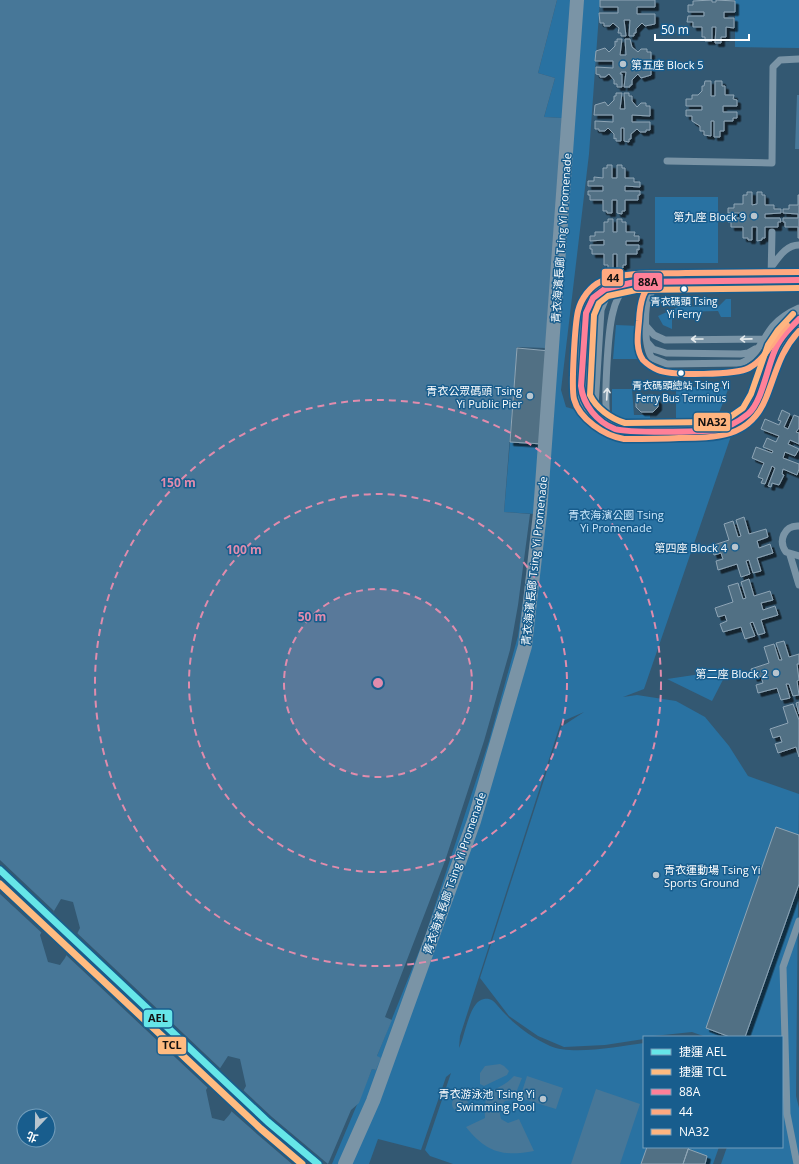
<svg xmlns="http://www.w3.org/2000/svg" width="799" height="1164" font-family="'Open Sans','Noto Sans TC',sans-serif">
	<style>
		.green { fill: #2972a2 }
		.water { fill: #477798; fill-rule: evenodd }
		.pier { fill: #335872 }
		.building { fill: #516f84; stroke: #8ea5b5; filter: url(#shadow) }
		.lines { fill: none; stroke-linecap: round; stroke-linejoin: round }
		.lane { stroke: #7a94a6; stroke-width: 7 }
		.street { stroke: #7a94a6; stroke-width: 14 }
		.bus-1-casing { stroke: #185d8d; stroke-width: 9 }
		.bus-2-casing { stroke: #185d8d; stroke-width: 9 }
		.bus-3-casing { stroke: #185d8d; stroke-width: 9 }
		.bus-1 { stroke: #ff8098; stroke-width: 6 }
		.bus-2 { stroke: #ffa980; stroke-width: 6 }
		.bus-3 { stroke: #ffb580; stroke-width: 6 }
		.metro-1-casing { stroke: #185d8d; stroke-width: 10 }
		.metro-2-casing { stroke: #185d8d; stroke-width: 10 }
		.metro-1 { stroke: #66e6e8; stroke-width: 7 }
		.metro-2 { stroke: #ffbb80; stroke-width: 7 }
		.oneway { stroke: #e4eaed }
		.ring { fill: none; stroke: #e08cad; stroke-width: 2; stroke-dasharray: 7 5 }
		.poi-dot { fill: #b8c5ce; stroke: #185d8d; stroke-width: 1.5 }
		.bus-dot { fill: #fff; stroke: #185d8d; stroke-width: 1.5 }
		.labels { text-anchor: middle; dominant-baseline: central; stroke-width: 3; stroke-linejoin: round; paint-order: stroke }
		.bus-label { font-size: 10px; fill: #fff; stroke: #185d8d }
		.poi-label { font-size: 11px; fill: #fff; stroke: #185d8d; text-anchor: end }
		.street-label { font-size: 11px; fill: #fff; stroke: #185d8d }
		.park-label { font-size: 11px; fill: #c9e7fb; stroke: #185d8d }
		.centre { fill: #e08cad; stroke: #185d8d; stroke-width: 2 }
		.ring-label { font-size: 12px; text-anchor: middle; font-weight: bold; fill: #e08cad; stroke: #185d8d; stroke-width: 3; stroke-linejoin: round; paint-order: stroke }
		.line-badge { stroke: #185d8d; stroke-width: 1.5 }
		.pale-badge-label { font-size: 11px; text-anchor: middle; font-weight: bold; fill: #111 }
	</style>
	<defs>
		<filter id="shadow"><feDropShadow dx="3.5" dy="3.5" stdDeviation="0" flood-color="#0009"/></filter>
	</defs>
	<rect width="100%" height="100%" fill="#335872"/>
	<!-- green -->
	<path class="green" d="M 557,0 L 600,0 L 589,154 L 561,390 L 566,407 L 612,420 L 612,389 L 632,389 L 634,415 L 650,415 L 650,426 L 637,427 C 672,437 694,446 731,436 L 644,689 L 623,697 L 637,695 L 676,701 L 705,717 L 729,746 L 748,776 L 799,794 L 796,1096 L 799,1108 L 799,1164 L 721,1164 L 727,1147 L 782,1147 L 782,1037 L 706,1037 L 692,1032 L 644,1037 L 644,1039 L 605,1045 L 564,1047 L 538,1036 L 509,1016 L 480,978 L 561,727 L 584,712 L 561,722 L 460,1036 L 459,1048 C 465,1037 469,1001 484,999 C 490,998 494,1001 497,1005 C 512,1023 529,1036 550,1046 C 572,1056 620,1046 644,1043 L 644,1147 L 719,1147 L 713,1164 L 453,1164 L 430,1156 L 425,1150 L 451,1073 L 446,1077 L 421,1150 L 378,1139 L 369,1164 L 332,1164 L 372,1069 L 376,1070 L 377,1056 L 424,939 L 489,741 L 518,636 L 535,514 L 504,512 L 510,442 L 543,444 L 562,118 L 544,117 L 555,78 L 538,73 Z
		M 735,0 L 799,0 L 799,48 L 735,47 Z
		M 655,197 L 718,197 L 718,263 L 655,263 Z
		M 726,299 L 731,299 L 731,317 L 721,317 L 718,311 L 678,312 L 672,318 L 672,329 L 663,325 L 658,316 L 678,307 L 719,306 Z
		M 616,325 L 639,326 L 639,354 L 646,359 L 613,359 Z
		M 676,387 L 729,387 L 714,426 L 699,426 L 698,420 L 684,420 L 684,426 L 676,426 Z
		M 728,670 L 712,701 L 667,679 Z"/>
	<!-- water -->
	<path class="water" d="M 0,0 L 557,0 L 538,73 L 555,78 L 544,117 L 562,118 L 546,348 L 517,347 L 504,512 L 530,514 L 518,605 L 510,650 L 484,741 L 445,861 L 385,1017 L 392,1020 L 377,1056 L 381,1058 L 376,1070 L 372,1069 L 359,1103 L 351,1110 L 328,1164 L 0,1164 ZM 61,899 L 73,902 L 80,928 L 65,958 L 60,965 L 48,962 L 40,935 ZM 228,1056 L 240,1059 L 246,1086 L 230,1114 L 224,1121 L 212,1118 L 206,1090 ZM 24,1116 L 48,1116 L 48,1140 L 24,1140 Z
		M 797,95 L 799,95 L 799,149 L 795,149 Z
		M 500,1064 L 504,1066 L 509,1071 L 507,1075 L 484,1086 L 480,1084 L 480,1073 L 485,1066 Z
		M 514,1076 L 522,1078 L 513,1100 L 505,1101 C 499,1107 499,1111 501,1119 L 508,1123 L 519,1119 L 534,1151 C 502,1157 486,1152 466,1127 L 485,1118 C 483,1082 497,1095 514,1076 Z
		M 527,1076 L 563,1088 L 556,1109 L 520,1098 Z
		M 596,1089 L 640,1104 L 620,1164 L 571,1164 Z
		M452 1104a8 8 0 1 1 16 0a8 8 0 1 1-16 0Z"/>
	<!-- pier -->
	<path class="pier" d="M 0,860 L 54,911 L 43,934 L 0,894 Z
		M 76,932 L 221,1069 L 209,1089 L 65,954 Z
		M 242,1089 L 272,1117 L 328,1164 L 292,1164 L 257,1134 L 230,1110 Z"/>
	<!-- building -->
	<path class="building" d="M 600,0 L 655,0 L 655,7 L 637,7 L 637,14 L 655,14 L 655,24 L 645,26 L 642,23 L 636,29 L 636,33 L 634,33 L 634,36 L 629,36 L 630,20 L 624,20 L 626,36 L 621,36 L 621,33 L 618,33 L 619,28 L 613,23 L 610,26 L 604,26 L 604,23 L 600,23 L 599,13 L 618,13 L 618,7 L 600,7 Z
		M 712,0 L 712,2 L 716,2 L 716,0 L 735,1 L 735,12 L 724,12 L 724,18 L 734,18 L 734,28 L 726,27 L 726,37 L 721,37 L 721,43 L 715,43 L 716,27 L 712,27 L 712,41 L 705,41 L 705,37 L 702,37 L 702,27 L 693,27 L 693,22 L 687,22 L 688,16 L 704,16 L 704,12 L 688,12 L 688,5 L 693,5 L 693,1 Z
		M 617,39 L 622,39 L 620,55 L 626,55 L 625,39 L 630,39 L 632,47 L 638,52 L 641,49 L 647,49 L 647,52 L 651,52 L 651,62 L 632,61 L 632,68 L 651,68 L 651,75 L 641,78 L 638,74 L 632,80 L 632,85 L 630,85 L 630,87 L 624,87 L 626,72 L 621,72 L 620,74 L 622,74 L 622,87 L 617,87 L 617,84 L 614,84 L 614,80 L 609,74 L 605,77 L 600,77 L 600,75 L 596,74 L 596,67 L 613,68 L 613,61 L 595,61 L 596,51 L 605,48 L 609,52 L 615,46 L 615,41 L 617,42 Z
		M 705,81 L 711,81 L 711,96 L 715,96 L 715,81 L 722,81 L 722,86 L 725,86 L 725,95 L 734,95 L 733,99 L 737,100 L 737,106 L 723,106 L 723,112 L 737,112 L 737,118 L 733,118 L 733,121 L 724,121 L 724,131 L 720,131 L 720,137 L 714,137 L 714,121 L 711,121 L 711,136 L 704,135 L 704,131 L 700,131 L 700,126 L 692,121 L 692,116 L 686,116 L 686,110 L 702,110 L 702,106 L 686,106 L 686,99 L 692,99 L 692,95 L 698,95 L 702,91 L 702,86 L 704,86 Z
		M 616,93 L 622,93 L 620,109 L 625,109 L 624,93 L 629,93 L 629,96 L 632,96 L 632,101 L 637,107 L 641,103 L 646,103 L 646,106 L 650,106 L 650,116 L 632,115 L 632,122 L 650,122 L 650,130 L 646,130 L 646,132 L 640,132 L 637,129 L 631,134 L 631,139 L 629,139 L 629,142 L 624,141 L 624,128 L 621,128 L 621,141 L 616,141 L 616,138 L 614,139 L 614,134 L 608,128 L 605,131 L 599,131 L 599,129 L 595,129 L 595,121 L 613,122 L 613,115 L 594,115 L 595,105 L 605,102 L 608,106 L 614,100 L 614,96 L 616,96 Z
		M 607,165 L 612,165 L 612,178 L 617,178 L 617,165 L 622,165 L 622,168 L 625,168 L 625,178 L 634,178 L 634,182 L 640,182 L 640,187 L 625,186 L 625,191 L 640,191 L 640,195 L 638,195 L 638,200 L 625,200 L 625,211 L 622,211 L 622,214 L 617,213 L 617,200 L 612,200 L 612,213 L 607,213 L 607,211 L 603,211 L 603,200 L 590,200 L 590,195 L 588,195 L 588,191 L 603,191 L 603,186 L 588,186 L 588,181 L 594,181 L 594,177 L 603,178 L 603,168 L 607,168 Z
		M 747,192 L 752,192 L 752,205 L 757,204 L 757,192 L 762,192 L 762,195 L 765,195 L 765,205 L 774,205 L 774,209 L 781,209 L 781,213 L 765,214 L 765,218 L 780,218 L 781,222 L 778,222 L 778,227 L 765,227 L 765,238 L 762,238 L 762,240 L 757,241 L 757,227 L 752,227 L 752,240 L 748,240 L 748,238 L 743,238 L 743,227 L 731,227 L 731,222 L 728,222 L 728,218 L 743,218 L 743,213 L 728,213 L 728,208 L 734,208 L 734,204 L 743,204 L 743,195 L 747,195 Z
		M 798,195 L 799,195 L 799,238 L 798,238 L 798,227 L 785,227 L 785,222 L 783,222 L 783,218 L 798,218 L 798,214 L 783,213 L 783,209 L 789,209 L 789,205 L 798,205 Z
		M 608,219 L 613,219 L 613,232 L 617,232 L 617,219 L 622,219 L 622,222 L 626,222 L 626,232 L 635,232 L 634,236 L 639,236 L 639,241 L 626,241 L 626,245 L 639,245 L 639,250 L 637,249 L 637,254 L 626,254 L 626,265 L 623,265 L 623,268 L 617,268 L 617,254 L 613,254 L 613,268 L 608,268 L 608,265 L 604,265 L 604,254 L 592,254 L 592,249 L 590,249 L 590,245 L 604,245 L 604,240 L 590,241 L 590,236 L 595,236 L 595,232 L 604,232 L 604,222 L 608,222 Z
		M 517,348 L 550,351 L 543,444 L 510,442 Z
		M 653,395 L 658,401 L 658,407 L 653,412 L 641,412 L 636,407 L 636,401 L 641,396 Z
		M 782,410 L 790,414 L 784,427 L 788,429 L 794,415 L 799,417 L 799,428 L 796,432 L 799,433 L 799,444 L 790,440 L 788,444 L 799,449 L 795,456 L 785,452 L 783,458 L 799,464 L 799,469 L 797,475 L 783,469 L 782,474 L 784,475 L 779,485 L 772,483 L 771,487 L 768,486 L 775,468 L 772,466 L 765,484 L 761,483 L 763,479 L 758,477 L 764,463 L 752,458 L 756,447 L 772,453 L 773,451 L 763,447 L 767,438 L 776,442 L 779,436 L 761,429 L 765,419 L 779,425 L 781,421 L 778,420 Z
		M 744,517 L 749,534 L 766,529 L 768,537 L 757,541 L 759,548 L 770,544 L 773,553 L 757,558 L 761,571 L 753,573 L 749,560 L 746,561 L 750,574 L 741,577 L 737,564 L 718,570 L 716,561 L 723,559 L 721,553 L 714,555 L 711,546 L 729,540 L 724,524 L 733,521 L 738,537 L 741,536 L 736,520 Z
		M 749,579 L 754,596 L 770,591 L 773,600 L 761,603 L 763,610 L 775,606 L 778,615 L 761,620 L 765,633 L 758,635 L 753,622 L 750,623 L 755,636 L 745,639 L 741,627 L 723,632 L 720,624 L 727,621 L 725,615 L 718,617 L 715,608 L 733,602 L 728,586 L 738,583 L 743,599 L 746,598 L 741,582 Z
		M 784,641 L 789,657 L 799,654 L 799,664 L 797,664 L 799,680 L 797,681 L 799,695 L 793,696 L 789,684 L 786,684 L 790,698 L 781,700 L 777,688 L 758,693 L 756,685 L 763,683 L 761,676 L 754,678 L 751,669 L 769,663 L 764,647 L 774,644 L 779,660 L 782,660 L 776,643 Z
		M 799,702 L 799,714 L 796,703 Z
		M 793,704 L 799,720 L 799,757 L 796,747 L 778,753 L 775,744 L 782,742 L 780,736 L 773,738 L 770,729 L 788,723 L 783,707 Z
		M 776,827 L 799,835 L 799,884 L 745,1037 L 730,1037 L 706,1028 Z
		M 647,1147 L 689,1147 L 683,1164 L 641,1164 Z
		M 688,1149 L 707,1156 L 705,1164 L 683,1164 Z"/>
	<g class="lines">
		<!-- lane -->
		<path class="lane" d="M 667,161 L 772,163 L 773,67 L 780,60 L 799,59
			M 772,266 C 779,257 786,245 799,245
			M 771,279 L 772,232
			M 662,283 C 657,286 652,291 649,296 C 644,308 644,348 652,358 L 667,364 L 741,363 C 756,358 763,338 773,326 C 780,318 790,312 799,308
			M 647,327 L 654,335 L 665,340 L 763,339
			M 647,342 L 653,349 L 666,353 L 741,354 L 748,353 L 755,349
			M 596,413 L 595,407 L 601,310 L 609,290
			M 608,422 C 603,407 608,330 613,312 C 615,302 620,293 626,285
			M 799,526 C 784,525 778,541 786,552 L 799,556
			M 790,555 L 799,585
			M 797,1164 L 787,1114 L 783,967 L 799,921"/>
		<!-- street -->
		<path class="street" d="M 799,280 L 635,282 L 605,289 L 593,298 L 586,313 L 581,386 L 582,397 L 586,406 L 607,425 L 616,429 L 624,431 L 715,430 L 734,424 L 749,413 L 758,397 L 775,349 L 784,335 L 799,319
			M 345,1164 L 373,1101 L 474,821 L 525,646 L 540,513 L 577,0"/>
		<defs>
			<path id="bus-1" d="M 799,280 L 635,282 L 605,289 L 593,298 L 586,313 L 581,386 C 583,405 597,422 615,429 C 626,433 701,432 715,430 C 727,428 738,422 748,414 C 762,402 767,368 775,350 C 780,338 790,328 799,319"/>
			<path id="bus-2" d="M 799,272 C 761,272 724,273 686,273 C 659,274 628,271 602,281 C 590,286 581,299 578,311 C 575,324 571,387 574,399 C 579,419 605,436 624,439 C 642,439 661,439 679,438 C 716,438 750,438 766,398 C 776,373 780,351 799,331
				M 659,276 C 643,288 640,301 639,321 C 638,333 635,349 643,360 C 647,364 653,368 658,370 C 672,376 736,375 749,368 C 766,359 774,338 787,325"/>
			<path id="bus-3" d="M 793,314 L 778,330 L 768,345 L 751,394 L 743,408 L 730,417 L 714,422 L 625,423 C 611,419 596,408 590,395 L 594,315 L 599,303 L 608,296 L 636,290 L 799,288"/>
		</defs>
		<!-- bus-1 casing -->
		<use href="#bus-1" class="bus-1-casing"/>
		<!-- bus-2 casing -->
		<use href="#bus-2" class="bus-2-casing"/>
		<!-- bus-3 casing -->
		<use href="#bus-3" class="bus-3-casing"/>
		<!-- bus-1 -->
		<use href="#bus-1" class="bus-1"/>
		<!-- bus-2 -->
		<use href="#bus-2" class="bus-2"/>
		<!-- bus-3 -->
		<use href="#bus-3" class="bus-3"/>
		<defs>
			<path id="metro-1" d="M 0,870 L 268,1122 L 318,1164"/>
			<path id="metro-2" d="M 0,884 L 261,1129 L 302,1164"/>
		</defs>
		<!-- metro-1 casing -->
		<use href="#metro-1" class="metro-1-casing"/>
		<!-- metro-2 casing -->
		<use href="#metro-2" class="metro-2-casing"/>
		<!-- metro-1 -->
		<use href="#metro-1" class="metro-1"/>
		<!-- metro-2 -->
		<use href="#metro-2" class="metro-2"/>
	</g>
	<!-- one-way arrows -->
	<defs><path id="oneway-shaft" d="M-6 0H5M1.5-3L5.5 0L1.5 3" fill="none" stroke-width="1.6" stroke-linecap="round" stroke-linejoin="round"/></defs>
	<g class="oneway">
		<use href="#oneway-shaft" transform="translate(697 339) rotate(-180)"/>
		<use href="#oneway-shaft" transform="translate(746 339) rotate(179)"/>
		<use href="#oneway-shaft" transform="translate(607 394) rotate(-87)"/>
	</g>
	<!-- distance rings -->
	<circle cx="378" cy="683" r="94" fill="#e08cad" fill-opacity=".12"/>
	<g class="ring">
		<circle cx="378" cy="683" r="94"/>
		<circle cx="378" cy="683" r="189"/>
		<circle cx="378" cy="683" r="283"/>
	</g>
	<!-- markers -->
	<g class="poi-dot">
		<circle cx="623" cy="64" r="4"/>
		<circle cx="754" cy="216" r="4"/>
		<circle cx="530" cy="396" r="4"/>
		<circle cx="735" cy="547" r="4"/>
		<circle cx="776" cy="673" r="4"/>
		<circle cx="656" cy="875" r="4"/>
		<circle cx="543" cy="1099" r="4"/>
	</g>
	<g class="bus-dot">
		<circle cx="684" cy="289" r="3.5"/>
		<circle cx="681" cy="373" r="3.5"/>
	</g>
	<g class="labels">
		<!-- bus labels -->
		<g class="bus-label">
			<text x="684" y="301">青衣碼頭 Tsing<tspan x="684" dy="13">Yi Ferry</tspan></text>
			<text x="681" y="385">青衣碼頭總站 Tsing Yi<tspan x="681" dy="13">Ferry Bus Terminus</tspan></text>
		</g>
		<!-- poi labels -->
		<g class="poi-label">
			<text x="631" y="64" text-anchor="start">第五座 Block 5</text>
			<text x="746" y="216">第九座 Block 9</text>
			<text x="522" y="390">青衣公眾碼頭 Tsing<tspan x="522" dy="13">Yi Public Pier</tspan></text>
			<text x="727" y="547">第四座 Block 4</text>
			<text x="768" y="673">第二座 Block 2</text>
			<text x="664" y="869" text-anchor="start">青衣運動場 Tsing Yi<tspan x="664" dy="13">Sports Ground</tspan></text>
			<text x="535" y="1093">青衣游泳池 Tsing Yi<tspan x="535" dy="13">Swimming Pool</tspan></text>
		</g>
		<!-- street labels -->
		<g class="street-label">
			<text transform="translate(561 238) rotate(-86)">青衣海濱長廊 Tsing Yi Promenade</text>
			<text transform="translate(534 561) rotate(-84)">青衣海濱長廊 Tsing Yi Promenade</text>
			<text transform="translate(454 873) rotate(-71)">青衣海濱長廊 Tsing Yi Promenade</text>
		</g>
		<!-- park labels -->
		<g class="park-label">
			<text x="616" y="514">青衣海濱公園 Tsing<tspan x="616" dy="13">Yi Promenade</tspan></text>
		</g>
	</g>
	<circle cx="378" cy="683" r="6" class="centre"/>
	<g class="ring-label">
		<text x="178" y="487">150 m</text>
		<text x="244" y="554">100 m</text>
		<text x="312" y="621">50 m</text>
	</g>
	<g class="line-badge">
		<rect x="601" y="268" width="23" height="19" rx="4" fill="#ffa980"/>
		<rect x="633" y="272" width="30" height="19" rx="4" fill="#ff8098"/>
		<rect x="693" y="412" width="38" height="20" rx="4" fill="#ffb580"/>
		<rect x="143" y="1009" width="30" height="19" rx="4" fill="#66e6e8"/>
		<rect x="157" y="1036" width="30" height="19" rx="4" fill="#ffbb80"/>
	</g>
	<g class="pale-badge-label">
		<text x="613" y="282">44</text>
		<text x="648" y="286">88A</text>
		<text x="712" y="426">NA32</text>
		<text x="158" y="1022">AEL</text>
		<text x="172" y="1049">TCL</text>
	</g>
	<!-- legend -->
	<rect x="643" y="1036" width="140" height="112" fill="#185d8d" stroke="#749ebb"/>
	<rect x="651" y="1049" width="20" height="6" fill="#66e6e8" stroke="#749ebb"/>
	<text x="679" y="1056" font-size="12" fill="#ffffff">捷運 AEL</text>
	<rect x="651" y="1069" width="20" height="6" fill="#ffbb80" stroke="#749ebb"/>
	<text x="679" y="1076" font-size="12" fill="#ffffff">捷運 TCL</text>
	<rect x="651" y="1089" width="20" height="6" fill="#ff8098" stroke="#749ebb"/>
	<text x="679" y="1096" font-size="12" fill="#ffffff">88A</text>
	<rect x="651" y="1109" width="20" height="6" fill="#ffa980" stroke="#749ebb"/>
	<text x="679" y="1116" font-size="12" fill="#ffffff">44</text>
	<rect x="651" y="1129" width="20" height="6" fill="#ffb580" stroke="#749ebb"/>
	<text x="679" y="1136" font-size="12" fill="#ffffff">NA32</text>
	<!-- north arrow -->
	<g transform="translate(36 1128) rotate(202)"><circle r="19" fill="#185d8d" stroke="#749ebb"/>
	<path d="M0-3L7 15L0 10L-7 15Z" fill="#b8c5ce"/>
	<text y="-6" font-size="11" font-weight="bold" text-anchor="middle" fill="#ffffff">北</text>
	</g>
	<!-- scale -->
	<path d="M655 34v6h94v-6" fill="none" stroke="#ffffff" stroke-width="2"/>
	<text x="661" y="34" font-size="12" fill="#ffffff" stroke="#185d8d" stroke-width="3" paint-order="stroke">50 m</text>
</svg>
